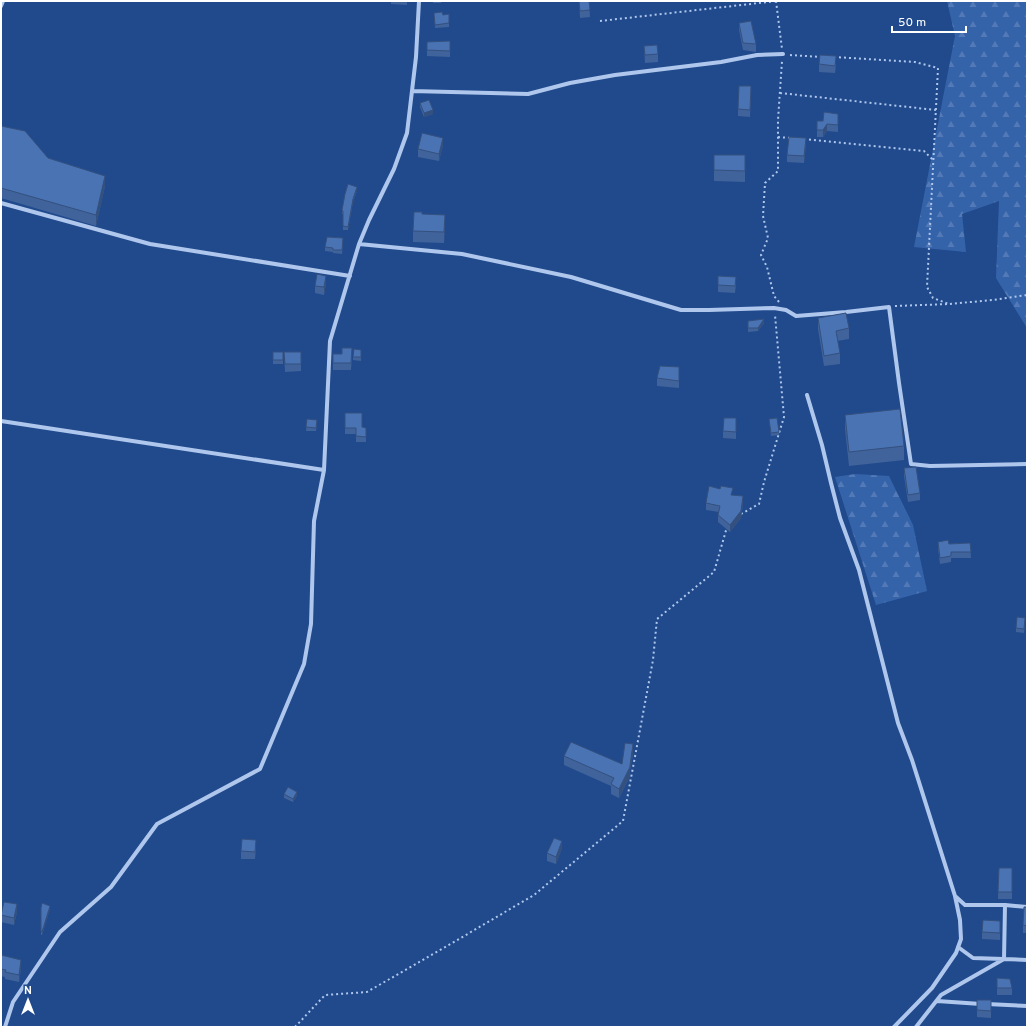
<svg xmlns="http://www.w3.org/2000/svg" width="1028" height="1028" font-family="Overpass,sans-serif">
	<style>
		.forest { fill: url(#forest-firs) }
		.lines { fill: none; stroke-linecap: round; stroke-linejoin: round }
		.path { stroke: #afc7ec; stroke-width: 2; stroke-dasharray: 2 3; stroke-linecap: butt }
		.minor { stroke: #afc7ec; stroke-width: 4 }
		.wall { fill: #40639b }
		.shaded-wall { fill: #34507e }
		.building { fill: #4a73b4; stroke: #34507e }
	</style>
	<defs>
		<pattern id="forest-firs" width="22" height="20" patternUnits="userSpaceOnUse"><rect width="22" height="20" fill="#3563aa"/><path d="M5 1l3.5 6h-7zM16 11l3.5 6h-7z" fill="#537ab7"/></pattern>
	</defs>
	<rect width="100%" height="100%" fill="#214a8d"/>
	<!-- forest -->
	<path class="forest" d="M 947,1 L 1027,1 L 1027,328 L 996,278 L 999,201 L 962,214 L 966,252 L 914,247 L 955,36 Z
		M 855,474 L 889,476 L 913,525 L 927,591 L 876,605 L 835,477 Z"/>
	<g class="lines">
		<!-- path -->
		<path class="path" d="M 776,1 L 782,49
			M 600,21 L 777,1
			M 790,55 L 821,57
			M 834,57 L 915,62 L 938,68 L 927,287 L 933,298 L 949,304
			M 780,93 L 936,110
			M 778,137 L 791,138
			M 804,139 L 924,151 L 933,160
			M 779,302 L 774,296 L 767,267 L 761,255 L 768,238 L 763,216 L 765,183 L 778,171 L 778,120 L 782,61
			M 895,306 L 949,304 L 993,300 L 1027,295
			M 741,514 L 759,504 L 764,482 L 784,417 L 775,315
			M 295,1027 L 325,995 L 367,992 L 459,939 L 534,895 L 623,821 L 653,660 L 657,619 L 714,572 L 727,527"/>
		<!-- minor -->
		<path class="minor" d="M 1,6 L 3,1
			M 412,91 L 528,94 L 570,83 L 615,75 L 721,62 L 757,55 L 783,54
			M 1,203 L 150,244 L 350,276
			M 359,244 L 462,254 L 571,277 L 681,310 L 709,310 L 774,308 L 786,310 L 796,316 L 846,312 L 889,307 L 899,383 L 911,464 L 930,466 L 1027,464
			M 807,395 L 822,445 L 831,483 L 840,518 L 859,570 L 898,723 L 912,760 L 955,896 L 960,920 L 961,939 L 956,953 L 932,988 L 894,1027
			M 1,421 L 324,470
			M 955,896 L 965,905 L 1005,905
			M 1027,907 L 1005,905 L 1004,959 L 1027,960
			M 958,947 L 973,958 L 1003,959
			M 937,1001 L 981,1004
			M 987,1004 L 1027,1006
			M 5,1027 L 13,1002 L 60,932 L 111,887 L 157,824 L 260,769 L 304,664 L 311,624 L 314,521 L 324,470 L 330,341 L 359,244 L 369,220 L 394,169 L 407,133 L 416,57 L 419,1
			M 916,1027 L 941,995 L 1004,959"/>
	</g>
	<!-- wall -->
	<path class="wall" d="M 391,1 L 407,1 L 407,5 L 391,4 Z
		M 433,1 L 442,1 L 441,3 L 433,3 Z
		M 579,1 L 589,1 L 590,17 L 580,18 Z
		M 434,13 L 443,15 L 449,14 L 449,27 L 435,28 Z
		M 739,23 L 756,44 L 756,52 L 743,50 L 739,30 Z
		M 450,41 L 450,57 L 427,56 L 427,42 Z
		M 644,46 L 658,54 L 658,62 L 645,63 Z
		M 819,64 L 836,64 L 835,73 L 819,72 Z
		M 751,94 L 750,117 L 738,116 L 738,109 Z
		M 420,103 L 433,114 L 424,117 L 420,107 Z
		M 823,121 L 838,121 L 838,132 L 827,131 L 823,137 L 817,137 L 817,130 Z
		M 1,126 L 48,158 L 105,186 L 96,226 L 1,198 Z
		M 443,145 L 439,161 L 418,157 L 418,149 Z
		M 806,145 L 804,163 L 787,162 L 787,155 Z
		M 714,155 L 745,155 L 745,182 L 714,181 Z
		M 357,191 L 353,202 L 348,230 L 343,230 L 343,214 L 342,214 L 342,210 Z
		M 422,214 L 445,226 L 444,243 L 413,242 L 413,231 Z
		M 343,242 L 342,254 L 333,253 L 333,252 L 325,251 L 325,247 Z
		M 326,283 L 324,295 L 315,293 L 315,286 Z
		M 736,284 L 735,293 L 718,292 L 718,285 Z
		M 818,318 L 849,328 L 849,339 L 837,341 L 840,353 L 840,364 L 824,366 L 818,329 Z
		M 748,321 L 764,323 L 758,331 L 748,332 Z
		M 361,350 L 361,361 L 353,360 L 353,357 Z
		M 273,352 L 283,352 L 283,364 L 273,364 Z
		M 284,352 L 301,352 L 301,371 L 285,372 Z
		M 333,354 L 352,355 L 351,370 L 333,370 Z
		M 679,367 L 679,388 L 657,386 L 657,378 Z
		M 345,413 L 362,427 L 366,433 L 366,442 L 356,442 L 356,434 L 345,434 Z
		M 845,415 L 904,446 L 904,460 L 849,466 L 845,429 Z
		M 736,418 L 736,439 L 723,438 L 723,431 Z
		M 307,419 L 317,423 L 316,431 L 306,431 Z
		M 769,419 L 779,432 L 779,435 L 771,436 Z
		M 904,468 L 920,493 L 920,500 L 908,502 L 904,476 Z
		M 732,496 L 743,503 L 741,518 L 730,532 L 718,522 L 718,515 L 719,512 L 706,510 L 706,503 Z
		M 938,542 L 949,544 L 970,543 L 971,558 L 951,558 L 951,562 L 940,564 L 938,548 Z
		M 1025,621 L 1024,633 L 1016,632 L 1016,628 Z
		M 633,754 L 630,770 L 630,776 L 619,798 L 611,794 L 611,786 L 564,765 L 564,756 L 622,764 Z
		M 284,794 L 297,796 L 293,802 L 284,798 Z
		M 256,847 L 255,859 L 241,859 L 241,851 Z
		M 562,848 L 556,864 L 547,861 L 547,853 Z
		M 999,868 L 1012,868 L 1012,899 L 998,899 Z
		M 1027,907 L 1027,933 L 1023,933 L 1023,925 Z
		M 41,908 L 50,909 L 42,935 L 41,935 Z
		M 17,912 L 14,925 L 1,922 L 1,915 Z
		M 1000,928 L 1000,940 L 982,939 L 982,932 Z
		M 1,955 L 21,968 L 19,982 L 5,979 L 5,977 L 1,976 Z
		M 997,978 L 1012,988 L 1012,995 L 997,995 Z
		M 977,1000 L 991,1000 L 991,1018 L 977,1017 Z"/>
	<!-- shaded-wall -->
	<path class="shaded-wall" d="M 433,110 L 433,114 L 424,117 L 424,113 Z
		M 827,124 L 827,131 L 823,137 L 823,130 Z
		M 443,138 L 443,145 L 439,161 L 439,154 Z
		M 806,138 L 806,145 L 804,163 L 804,156 Z
		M 105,176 L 105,186 L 96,226 L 96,215 Z
		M 357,187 L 357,191 L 353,202 L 348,230 L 348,227 L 353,199 Z
		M 445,215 L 445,226 L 444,243 L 444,232 Z
		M 326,276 L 326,283 L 324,295 L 324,287 Z
		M 764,319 L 764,323 L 758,331 L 758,328 Z
		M 743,496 L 743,503 L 741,518 L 730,532 L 730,525 Z
		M 633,744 L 633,754 L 630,770 L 630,776 L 619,798 L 619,789 L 630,766 Z
		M 297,792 L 297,796 L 293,802 L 293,799 Z
		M 562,841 L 562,848 L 556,864 L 556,857 Z
		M 17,904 L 17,912 L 14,925 L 14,918 Z
		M 50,906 L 50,909 L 42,935 L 42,932 Z
		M 21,960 L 21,968 L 19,982 L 19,975 Z"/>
	<!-- building -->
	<path class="building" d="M 579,1 L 589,1 L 590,10 L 580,11 Z
		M 442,12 L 443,15 L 449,14 L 449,23 L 435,25 L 434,13 Z
		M 751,21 L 756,44 L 743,43 L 739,23 Z
		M 450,41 L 450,51 L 427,50 L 427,42 Z
		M 657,45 L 658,54 L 645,55 L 644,46 Z
		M 820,55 L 836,56 L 835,66 L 819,64 Z
		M 739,86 L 751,86 L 750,110 L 738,109 Z
		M 429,100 L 433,110 L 424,113 L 420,103 Z
		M 824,112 L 838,114 L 838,125 L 827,124 L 823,130 L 817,130 L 817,121 L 823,121 Z
		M 1,126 L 25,131 L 48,158 L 105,176 L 96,215 L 1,188 Z
		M 422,133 L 443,138 L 439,154 L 418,149 Z
		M 789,137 L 806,138 L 804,156 L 787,155 Z
		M 714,155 L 745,155 L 745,171 L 714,170 Z
		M 348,184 L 357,187 L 353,199 L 348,227 L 343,226 L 343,211 L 342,210 L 345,194 Z
		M 414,212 L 422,212 L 422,214 L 445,215 L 444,232 L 413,231 Z
		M 327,237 L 343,238 L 342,250 L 333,250 L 333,248 L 325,247 Z
		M 317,274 L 326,276 L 324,287 L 315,286 Z
		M 718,276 L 736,277 L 735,286 L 718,285 Z
		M 846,313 L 849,328 L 836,331 L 840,353 L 824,356 L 818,318 Z
		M 764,319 L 758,328 L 748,328 L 748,321 Z
		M 342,348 L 352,348 L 351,363 L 333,363 L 333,354 L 342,354 Z
		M 354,349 L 361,350 L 361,357 L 353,357 Z
		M 273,352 L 283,352 L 283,360 L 273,360 Z
		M 284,352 L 301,352 L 301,364 L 285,364 Z
		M 660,366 L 679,367 L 679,381 L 657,378 Z
		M 900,409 L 904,446 L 849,452 L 845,415 Z
		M 345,413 L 362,413 L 362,427 L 366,428 L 366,437 L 356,436 L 356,428 L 345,428 Z
		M 724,418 L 736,418 L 736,432 L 723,431 Z
		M 777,418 L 779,432 L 771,433 L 769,419 Z
		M 307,419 L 317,420 L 316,428 L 306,427 Z
		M 916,467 L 920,493 L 908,495 L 904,468 Z
		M 709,486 L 720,489 L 721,486 L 733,488 L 731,495 L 743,496 L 741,511 L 730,525 L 718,515 L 720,506 L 706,503 Z
		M 948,540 L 949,544 L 970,543 L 971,552 L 951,552 L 951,556 L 940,558 L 938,542 Z
		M 1017,617 L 1025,618 L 1024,629 L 1016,628 Z
		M 571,742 L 622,764 L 625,743 L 633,744 L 630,766 L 630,767 L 619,789 L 611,784 L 614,778 L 564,756 Z
		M 288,787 L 297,792 L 293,799 L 284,794 Z
		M 554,838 L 562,841 L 556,857 L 547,853 Z
		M 242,839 L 256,840 L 255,852 L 241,851 Z
		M 999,868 L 1012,868 L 1012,892 L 998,892 Z
		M 4,902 L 17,904 L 14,918 L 1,915 Z
		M 42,903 L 50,906 L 42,932 L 41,931 L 41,908 Z
		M 1024,907 L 1027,907 L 1027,926 L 1023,925 Z
		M 983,920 L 1000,921 L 1000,933 L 982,932 Z
		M 1,955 L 21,960 L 19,975 L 5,972 L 6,970 L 1,969 Z
		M 997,978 L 1010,979 L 1012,988 L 997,988 Z
		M 977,1000 L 991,1000 L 991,1011 L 977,1010 Z"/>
	<!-- border -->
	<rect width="1028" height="1028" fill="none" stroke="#ffffff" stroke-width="4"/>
	<!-- north arrow -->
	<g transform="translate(28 1000)" stroke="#214a8d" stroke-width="3" paint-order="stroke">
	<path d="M0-3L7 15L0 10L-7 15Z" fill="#ffffff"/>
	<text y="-6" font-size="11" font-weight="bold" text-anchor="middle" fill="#ffffff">N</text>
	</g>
	<!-- scale -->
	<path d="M892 26v6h74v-6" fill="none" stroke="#ffffff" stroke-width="2"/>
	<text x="898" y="26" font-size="12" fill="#ffffff" stroke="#214a8d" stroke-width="3" paint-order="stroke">50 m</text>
</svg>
